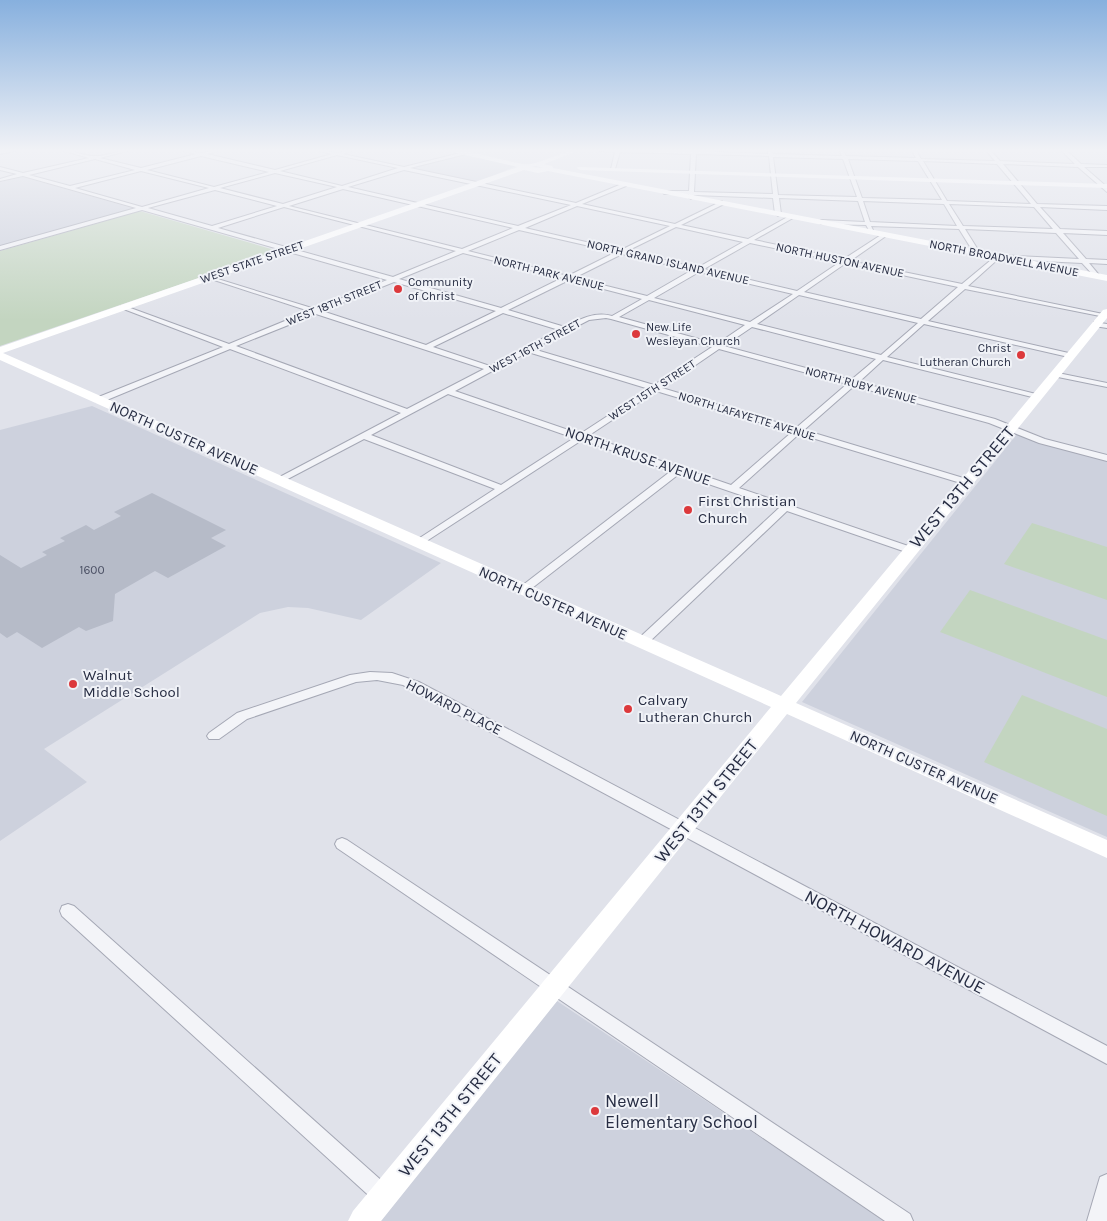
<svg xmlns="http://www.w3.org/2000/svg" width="1107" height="1221" font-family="Karla,sans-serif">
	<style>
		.built { fill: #cdd1dd }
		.green { fill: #c3d5c0 }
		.building { fill: #b6bbc8 }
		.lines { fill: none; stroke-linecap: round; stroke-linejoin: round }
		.street-casing { stroke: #a5a8b5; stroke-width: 2 }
		.street { fill: #f3f4f8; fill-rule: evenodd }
		.secondary { fill: #fff; fill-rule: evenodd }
		.poi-dot { fill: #dc393c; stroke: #f0f2f7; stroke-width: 2 }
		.labels { text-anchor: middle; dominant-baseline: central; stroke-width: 4; stroke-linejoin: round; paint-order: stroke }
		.far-street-label { font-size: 12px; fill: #272d43; stroke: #f0f2f7 }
		.far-poi-label { font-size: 12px; fill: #272d43; stroke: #f0f2f7; text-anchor: start }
		.number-label { font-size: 12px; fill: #4b5064 }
		.street-label { font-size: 15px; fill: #272d43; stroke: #f0f2f7 }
		.poi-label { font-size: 15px; fill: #272d43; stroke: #f0f2f7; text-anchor: start }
		.near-street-label { font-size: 18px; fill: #272d43; stroke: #f0f2f7 }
		.near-poi-label { font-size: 18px; fill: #272d43; stroke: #f0f2f7; text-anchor: start }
	</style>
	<rect width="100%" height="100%" fill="#e0e2ea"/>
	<!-- built -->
	<path class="built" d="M 456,153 L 516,166 L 479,182 L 408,168 Z
		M 23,177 L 132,208 L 134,209 L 0,246 L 0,182 Z
		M 92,406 L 441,563 L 361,620 L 308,608 L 288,607 L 260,613 L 44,749 L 87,782 L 0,841 L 0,430 Z
		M 1017,434 L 1107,459 L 1107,837 L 802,702 Z
		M 557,1001 L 885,1221 L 381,1221 Z"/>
	<!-- green -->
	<path class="green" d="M 140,211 L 278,251 L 0,346 L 0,251 Z
		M 1032,523 L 1107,547 L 1107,600 L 1004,564 Z
		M 970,590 L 1107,640 L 1107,697 L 940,632 Z
		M 1022,695 L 1107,729 L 1107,816 L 984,762 Z"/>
	<!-- building -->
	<path class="building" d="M 152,493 L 226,530 L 211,538 L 226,546 L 168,578 L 155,571 L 115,594 L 113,621 L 86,631 L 79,627 L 42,648 L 17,632 L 7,638 L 0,633 L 0,555 L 21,568 L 47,555 L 42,552 L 65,541 L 60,538 L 86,525 L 94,530 L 121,516 L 114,512 Z"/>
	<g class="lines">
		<defs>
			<path id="street" d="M 14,149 L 23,149 L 0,154 L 0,152 Z
				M 58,149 C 70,149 82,156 94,156 C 107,157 121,149 134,149 L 100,158 L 141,168 L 196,154 L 176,149 L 201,153 L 225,149 L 207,154 L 275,170 L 332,154 L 312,149 L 337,153 L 357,149 L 343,154 L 404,167 L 464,152 L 466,154 L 410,168 L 576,203 L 624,183 L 626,186 L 582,204 L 675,224 L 722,201 L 724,204 L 681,225 L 748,239 L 791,215 L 793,218 L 754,240 L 844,259 L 884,233 L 886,236 L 850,261 L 962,284 L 997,255 L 1079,259 L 1056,233 L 965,229 L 980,253 L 977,255 L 974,253 L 959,229 L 871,226 L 873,230 L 870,232 L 866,225 L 821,224 L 818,222 L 821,220 L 865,222 L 858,201 L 779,198 L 781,214 L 778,216 L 775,214 L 773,198 L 694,195 L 691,199 L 688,197 L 689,194 L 664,194 L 662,191 L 689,191 L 691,154 L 620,152 L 615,169 L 613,170 L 611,169 L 615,152 L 577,149 L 692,151 L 692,149 L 696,149 L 696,151 L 768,154 L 768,149 L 772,149 L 773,154 L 842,156 L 839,149 L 843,149 L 846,156 L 916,158 L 911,149 L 915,149 L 921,159 L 995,161 L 985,149 L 989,149 L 1000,161 L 1075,164 L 1060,149 L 1065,149 L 1081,164 L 1107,165 L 1107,167 L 1084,167 L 1107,187 L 1107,192 L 1078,167 L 1003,164 L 1037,204 L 1107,206 L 1107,210 L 1040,207 L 1060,229 L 1107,231 L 1107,235 L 1063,233 L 1086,259 L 1107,260 L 1107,264 L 1089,263 L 1099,275 L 1099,277 L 1095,277 L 1082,263 L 998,259 L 968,286 L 1103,314 L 1106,316 L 1105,317 L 965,289 L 928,321 L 1073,354 L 1073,358 L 924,324 L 887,357 L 1040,395 L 1040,399 L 883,360 L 859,382 L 995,419 L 1045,439 L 1107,455 L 1107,461 L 1039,443 L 989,423 L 854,386 L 804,430 L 970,480 L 970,484 L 964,484 L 799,434 L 739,488 L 914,548 L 915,550 L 914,552 L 906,552 L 787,511 L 646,645 L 638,645 L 636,642 L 638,639 L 779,508 L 679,474 L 527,592 L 523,593 L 518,590 L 519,588 L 671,471 L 582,440 L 419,546 L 415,545 L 414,543 L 415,541 L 495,489 L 364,439 L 282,482 L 276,482 L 274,480 L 401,413 L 230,349 L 102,402 L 96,402 L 96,398 L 223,347 L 121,308 L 121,306 L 125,306 L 229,344 L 309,311 L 208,278 L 208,276 L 315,309 L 387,280 L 142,210 L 0,250 L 0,246 L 136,208 L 23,176 L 0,181 L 0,179 L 17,174 L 0,170 L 0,167 L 23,173 L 89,158 ZM 696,154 L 769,156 L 773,194 L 694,192 ZM 337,155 L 398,168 L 342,186 L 280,171 ZM 201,156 L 269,172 L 214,187 L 147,170 ZM 773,157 L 843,159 L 857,197 L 778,195 ZM 95,159 L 135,170 L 70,186 L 29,175 ZM 848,159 L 918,161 L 942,200 L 862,198 ZM 923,161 L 997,164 L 1031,204 L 947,201 ZM 404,170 L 571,205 L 518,226 L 348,187 ZM 141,171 L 209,188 L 142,207 L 75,188 ZM 275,173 L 337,187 L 283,204 L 220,188 ZM 343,189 L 513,228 L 462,249 L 289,206 ZM 215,190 L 277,206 L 212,226 L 148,208 ZM 863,201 L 944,204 L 957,226 L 870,222 ZM 949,204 L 1034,207 L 1053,229 L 963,226 ZM 577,206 L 670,226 L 621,250 L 525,228 ZM 284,207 L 456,251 L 393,277 L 218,228 ZM 676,227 L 743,242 L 697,268 L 627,251 ZM 519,230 L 616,252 L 568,276 L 468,251 ZM 750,243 L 840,262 L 797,291 L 704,269 ZM 463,253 L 562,278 L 501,308 L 399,279 ZM 622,254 L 692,270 L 647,296 L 574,278 ZM 846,263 L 958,287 L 921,319 L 804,292 ZM 699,272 L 793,294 L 750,322 L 654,298 ZM 569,280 L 642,299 L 612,316 C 595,311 580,319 565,327 L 508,310 ZM 394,282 L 496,311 L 426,345 L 322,311 ZM 799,295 L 918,323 L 881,355 L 757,324 ZM 649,300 L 745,325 L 717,344 L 619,317 ZM 503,313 L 559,330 L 490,366 L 433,347 ZM 316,314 L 481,368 L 484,369 L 407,409 L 236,346 ZM 606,318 L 611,319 L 712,347 L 654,385 L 533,349 L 589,320 ZM 752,327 L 876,359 L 851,380 L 724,346 ZM 719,349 L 847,384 L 796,428 L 662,388 ZM 528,352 L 649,389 L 580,434 L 455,391 ZM 656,391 L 792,432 L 731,485 L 588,436 ZM 448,394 L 574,438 L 501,485 L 371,435 Z
				M 1094,322 L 1107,324 L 1107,328 L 1094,326 Z
				M 1053,372 L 1107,383 L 1107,387 L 1053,376 Z
				M 370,672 L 392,673 L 419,682 L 1107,1046 L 1107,1064 L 403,685 L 377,680 L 356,682 L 247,719 L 219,739 L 209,739 L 207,736 L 209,733 L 237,713 L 350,675 Z
				M 342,838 L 347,840 L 910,1214 L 913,1221 L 885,1221 L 337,848 L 335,844 L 337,840 Z
				M 68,904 L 74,906 L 391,1189 L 394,1196 L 391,1203 L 384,1206 L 377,1203 L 62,916 L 60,911 L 62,906 Z
				M 1107,1174 L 1107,1221 L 1087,1221 L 1100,1177 Z"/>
		</defs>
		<!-- street casing -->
		<use href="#street" class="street-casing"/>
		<!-- street -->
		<use href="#street" class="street"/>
		<!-- secondary -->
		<path class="secondary" d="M 440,149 C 468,149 495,159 523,164 C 536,167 565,149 582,149 L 544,164 L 552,166 L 553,168 L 1107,275 L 1107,281 L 548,171 L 538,173 L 524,170 L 3,353 L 781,696 L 1103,310 L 1107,309 L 1107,318 L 796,703 L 1107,840 L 1107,858 L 787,714 L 381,1221 L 348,1221 L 353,1211 L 771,707 L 0,360 L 0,347 L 518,167 ZM 536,166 L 544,168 L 530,167 Z
			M 578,167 L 1107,184 L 1107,188 L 580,170 L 577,168 Z"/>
	</g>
	<!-- sky -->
	<linearGradient id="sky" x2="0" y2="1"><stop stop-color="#87b0de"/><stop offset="0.47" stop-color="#f1f2f6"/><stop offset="1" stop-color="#f1f2f6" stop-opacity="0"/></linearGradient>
	<rect width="1107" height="320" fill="url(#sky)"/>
	<!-- markers -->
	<g class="poi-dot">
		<circle cx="398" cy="289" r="5"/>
		<circle cx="636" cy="334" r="5"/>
		<circle cx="1021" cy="355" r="5"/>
		<circle cx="688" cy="510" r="5"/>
		<circle cx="73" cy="684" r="5"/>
		<circle cx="628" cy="709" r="5"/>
		<circle cx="595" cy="1111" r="5"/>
	</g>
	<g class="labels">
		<!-- far-street labels -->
		<g class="far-street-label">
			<text transform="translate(1004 258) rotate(11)">NORTH BROADWELL AVENUE</text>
			<text transform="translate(840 260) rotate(12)">NORTH HUSTON AVENUE</text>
			<text transform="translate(252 262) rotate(-19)">WEST STATE STREET</text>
			<text transform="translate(668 262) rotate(13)">NORTH GRAND ISLAND AVENUE</text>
			<text transform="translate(549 273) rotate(14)">NORTH PARK AVENUE</text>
			<text transform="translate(334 303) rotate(-22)">WEST 18TH STREET</text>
			<text transform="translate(535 346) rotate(-28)">WEST 16TH STREET</text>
			<text transform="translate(861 385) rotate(15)">NORTH RUBY AVENUE</text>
			<text transform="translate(652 390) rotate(-33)">WEST 15TH STREET</text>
			<text transform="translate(747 416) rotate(17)">NORTH LAFAYETTE AVENUE</text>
		</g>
		<!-- far-poi labels -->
		<g class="far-poi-label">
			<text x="408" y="282">Community<tspan x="408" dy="14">of Christ</tspan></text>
			<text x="646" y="327">New Life<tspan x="646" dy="14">Wesleyan Church</tspan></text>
			<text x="1011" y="348" text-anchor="end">Christ<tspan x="1011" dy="14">Lutheran Church</tspan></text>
		</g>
		<!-- number labels -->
		<g class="number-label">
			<text x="92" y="570">1600</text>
		</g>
		<!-- street labels -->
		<g class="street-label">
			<text transform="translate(184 438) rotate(24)">NORTH CUSTER AVENUE</text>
			<text transform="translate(638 456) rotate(19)">NORTH KRUSE AVENUE</text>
			<text transform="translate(553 603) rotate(24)">NORTH CUSTER AVENUE</text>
			<text transform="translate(454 707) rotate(27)">HOWARD PLACE</text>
			<text transform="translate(924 767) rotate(24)">NORTH CUSTER AVENUE</text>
		</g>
		<!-- poi labels -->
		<g class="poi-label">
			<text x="698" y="501">First Christian<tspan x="698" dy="17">Church</tspan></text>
			<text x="83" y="675">Walnut<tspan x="83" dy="17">Middle School</tspan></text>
			<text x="638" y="700">Calvary<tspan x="638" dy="17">Lutheran Church</tspan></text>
		</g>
		<!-- near-street labels -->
		<g class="near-street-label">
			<text transform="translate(962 487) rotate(-50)">WEST 13TH STREET</text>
			<text transform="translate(706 801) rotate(-51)">WEST 13TH STREET</text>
			<text transform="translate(895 942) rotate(28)">NORTH HOWARD AVENUE</text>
			<text transform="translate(450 1115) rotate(-51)">WEST 13TH STREET</text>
		</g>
		<!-- near-poi labels -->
		<g class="near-poi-label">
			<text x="605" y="1101">Newell<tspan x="605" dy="21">Elementary School</tspan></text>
		</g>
	</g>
</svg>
